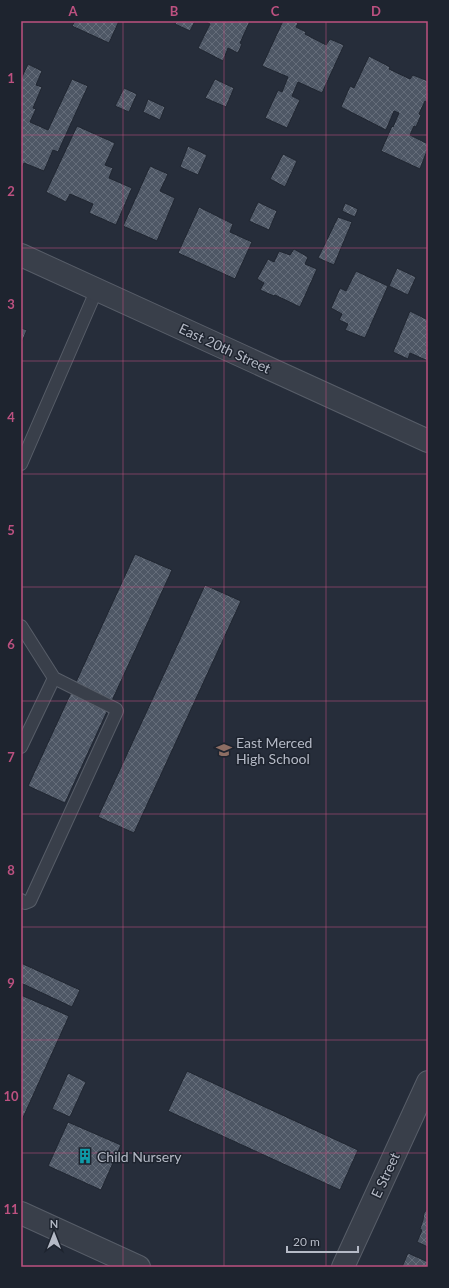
<svg xmlns="http://www.w3.org/2000/svg" width="449" height="1288" font-family="Lato,sans-serif">
	<style>
		.building { fill: url(#building-cross-hatch); stroke: #202631 }
		.lines { fill: none; stroke-linecap: round; stroke-linejoin: round }
		.service-casing { stroke: #575d68; stroke-width: 14 }
		.minor-casing { stroke: #575d68; stroke-width: 24 }
		.service { stroke: #393f4a; stroke-width: 12 }
		.minor { stroke: #393f4a; stroke-width: 22 }
		.grid { fill: none; stroke: #bd5180; stroke-width: 1; stroke-opacity: 0.55 }
		.labels { text-anchor: middle; dominant-baseline: central; stroke-width: 3; stroke-linejoin: round; paint-order: stroke }
		.street-label { font-size: 14px; fill: #b5bac6; stroke: #1e242f }
		.poi-label { font-size: 14px; fill: #b5bac6; stroke: #1e242f; text-anchor: start }
		.neatline { fill: none; stroke: #bd5180; stroke-width: 1.5 }
		.grid-label { font-size: 13px; text-anchor: middle; font-weight: bold; fill: #bd5180 }
	</style>
	<defs>
		<pattern id="building-cross-hatch" width="8" height="8" patternUnits="userSpaceOnUse"><rect width="8" height="8" fill="#4e5765"/><path d="M0 0l8 8M0 8l8-8" fill="none" stroke="#656d7a"/></pattern>
	</defs>
	<rect width="100%" height="100%" fill="#262d3a"/>
	<!-- building -->
	<path class="building" d="M 75,21 L 119,21 L 109,43 L 72,26 Z
		M 177,21 L 195,21 L 190,31 L 175,24 Z
		M 204,21 L 250,21 L 240,43 L 242,44 L 238,53 L 228,48 L 223,61 L 198,48 L 210,24 Z
		M 283,21 L 296,21 L 295,22 L 298,23 L 296,27 L 306,32 L 305,34 L 326,45 L 330,39 L 344,45 L 322,93 L 298,82 L 292,96 L 300,100 L 287,128 L 265,118 L 278,90 L 282,92 L 288,77 L 262,66 Z
		M 369,56 L 390,67 L 389,69 L 410,79 L 413,75 L 428,81 L 428,103 L 425,101 L 419,114 L 421,115 L 416,127 L 414,126 L 410,135 L 428,144 L 428,148 L 420,169 L 381,151 L 392,126 L 393,127 L 399,113 L 394,111 L 386,130 L 341,107 L 350,86 L 354,88 Z
		M 28,64 L 42,71 L 36,85 L 42,87 L 33,108 L 36,109 L 30,122 L 48,130 L 72,79 L 88,86 L 58,152 L 53,150 L 44,171 L 24,163 L 21,170 L 21,79 Z
		M 215,79 L 234,88 L 226,107 L 205,98 Z
		M 124,88 L 137,94 L 129,112 L 115,106 Z
		M 148,99 L 165,107 L 160,120 L 143,112 Z
		M 77,126 L 115,143 L 105,165 L 113,168 L 109,178 L 132,188 L 116,225 L 89,213 L 93,204 L 70,194 L 66,202 L 46,192 Z
		M 188,146 L 207,155 L 198,175 L 180,167 Z
		M 283,154 L 297,161 L 285,187 L 270,179 Z
		M 150,166 L 168,174 L 160,191 L 175,198 L 157,241 L 123,226 Z
		M 258,202 L 277,211 L 269,230 L 249,221 Z
		M 345,203 L 358,209 L 355,217 L 342,211 Z
		M 199,207 L 233,224 L 230,232 L 252,242 L 235,279 L 178,253 Z
		M 338,217 L 352,222 L 334,265 L 318,258 Z
		M 294,249 L 308,257 L 305,264 L 317,269 L 300,307 L 275,295 L 274,296 L 260,290 L 264,283 L 257,279 L 268,259 L 274,262 L 279,251 L 290,255 Z
		M 397,268 L 416,277 L 408,295 L 389,286 Z
		M 356,271 L 388,286 L 365,338 L 345,330 L 348,324 L 339,320 L 342,314 L 331,308 L 340,288 L 346,291 Z
		M 410,311 L 428,320 L 428,361 L 410,353 L 408,359 L 393,352 Z
		M 21,328 L 27,330 L 21,344 Z
		M 135,554 L 172,570 L 65,803 L 28,786 Z
		M 205,585 L 241,601 L 134,833 L 98,817 Z
		M 21,963 L 80,990 L 72,1007 L 21,983 Z
		M 21,995 L 69,1016 L 21,1122 Z
		M 187,1071 L 358,1150 L 340,1190 L 168,1111 Z
		M 68,1073 L 86,1082 L 70,1117 L 52,1109 Z
		M 68,1122 L 121,1145 L 101,1190 L 48,1166 Z
		M 428,1208 L 428,1247 L 417,1242 L 422,1230 L 420,1229 L 423,1220 L 424,1213 Z
		M 408,1253 L 428,1262 L 428,1267 L 402,1267 Z"/>
	<g class="lines">
		<defs>
			<path id="service" d="M 21,464 L 97,289
				M 21,626 L 54,678 L 116,709 L 117,711 L 30,901 L 25,903 L 21,900
				M 21,747 L 54,678"/>
			<path id="minor" d="M 21,255 L 428,441
				M 21,1213 L 139,1267
				M 343,1267 L 428,1082"/>
		</defs>
		<!-- service casing -->
		<use href="#service" class="service-casing"/>
		<!-- minor casing -->
		<use href="#minor" class="minor-casing"/>
		<!-- service -->
		<use href="#service" class="service"/>
		<!-- minor -->
		<use href="#minor" class="minor"/>
	</g>
	<!-- grid -->
	<path class="grid" d="M 123,21 L 123,1267M 224,21 L 224,1267M 326,21 L 326,1267M 21,135 L 428,135M 21,248 L 428,248M 21,361 L 428,361M 21,474 L 428,474M 21,587 L 428,587M 21,701 L 428,701M 21,814 L 428,814M 21,927 L 428,927M 21,1040 L 428,1040M 21,1153 L 428,1153"/>
	<!-- icons -->
	<defs>
		<symbol id="school-bare" viewBox="-9 -9 18 18"><path d="M0-5L7-2L0 1L-7-2ZM-4 1L0 2.5L4 1V4Q0 6-4 4Z" fill="#8d6e63" stroke="#1e242f" stroke-width="2.5" paint-order="stroke"/></symbol>
		<symbol id="building-bare" viewBox="-9 -9 18 18"><path d="M-4-6H4V6H1V3H-1V6H-4ZM-2.5-4.3h1.7v1.8h-1.7ZM.8-4.3h1.7v1.8H.8ZM-2.5-1h1.7V.8h-1.7ZM.8-1h1.7V.8H.8Z" fill="#0f9aa8" stroke="#1e242f" stroke-width="2.5" paint-order="stroke"/></symbol>
	</defs>
	<g fill-rule="evenodd">
		<use href="#school-bare" x="213" y="739" width="22" height="22"/>
		<use href="#building-bare" x="74" y="1145" width="22" height="22"/>
	</g>
	<g class="labels">
		<!-- street labels -->
		<g class="street-label">
			<text transform="translate(225 348) rotate(25)">East 20th Street</text>
			<text transform="translate(385 1175) rotate(-65)">E Street</text>
		</g>
		<!-- poi labels -->
		<g class="poi-label">
			<text x="236" y="742">East Merced<tspan x="236" dy="16">High School</tspan></text>
			<text x="97" y="1156">Child Nursery</text>
		</g>
	</g>
	<!-- border -->
	<rect width="449" height="1288" fill="none" stroke="#1e242f" stroke-width="44"/>
	<!-- north arrow -->
	<g transform="translate(54 1234)" stroke="#1e242f" stroke-width="3" paint-order="stroke">
	<path d="M0-3L7 15L0 10L-7 15Z" fill="#b5bac6"/>
	<text y="-6" font-size="11" font-weight="bold" text-anchor="middle" fill="#b5bac6">N</text>
	</g>
	<!-- scale -->
	<path d="M287 1246v6h71v-6" fill="none" stroke="#b5bac6" stroke-width="2"/>
	<text x="293" y="1246" font-size="12" fill="#b5bac6" stroke="#1e242f" stroke-width="3" paint-order="stroke">20 m</text>
	<rect x="22" y="22" width="405" height="1244" class="neatline"/>
	<g class="grid-label">
		<text x="73" y="16">A</text>
		<text x="174" y="16">B</text>
		<text x="275" y="16">C</text>
		<text x="376" y="16">D</text>
		<text x="11" y="83">1</text>
		<text x="11" y="196">2</text>
		<text x="11" y="309">3</text>
		<text x="11" y="422">4</text>
		<text x="11" y="535">5</text>
		<text x="11" y="649">6</text>
		<text x="11" y="762">7</text>
		<text x="11" y="875">8</text>
		<text x="11" y="988">9</text>
		<text x="11" y="1101">10</text>
		<text x="11" y="1214">11</text>
	</g>
</svg>
